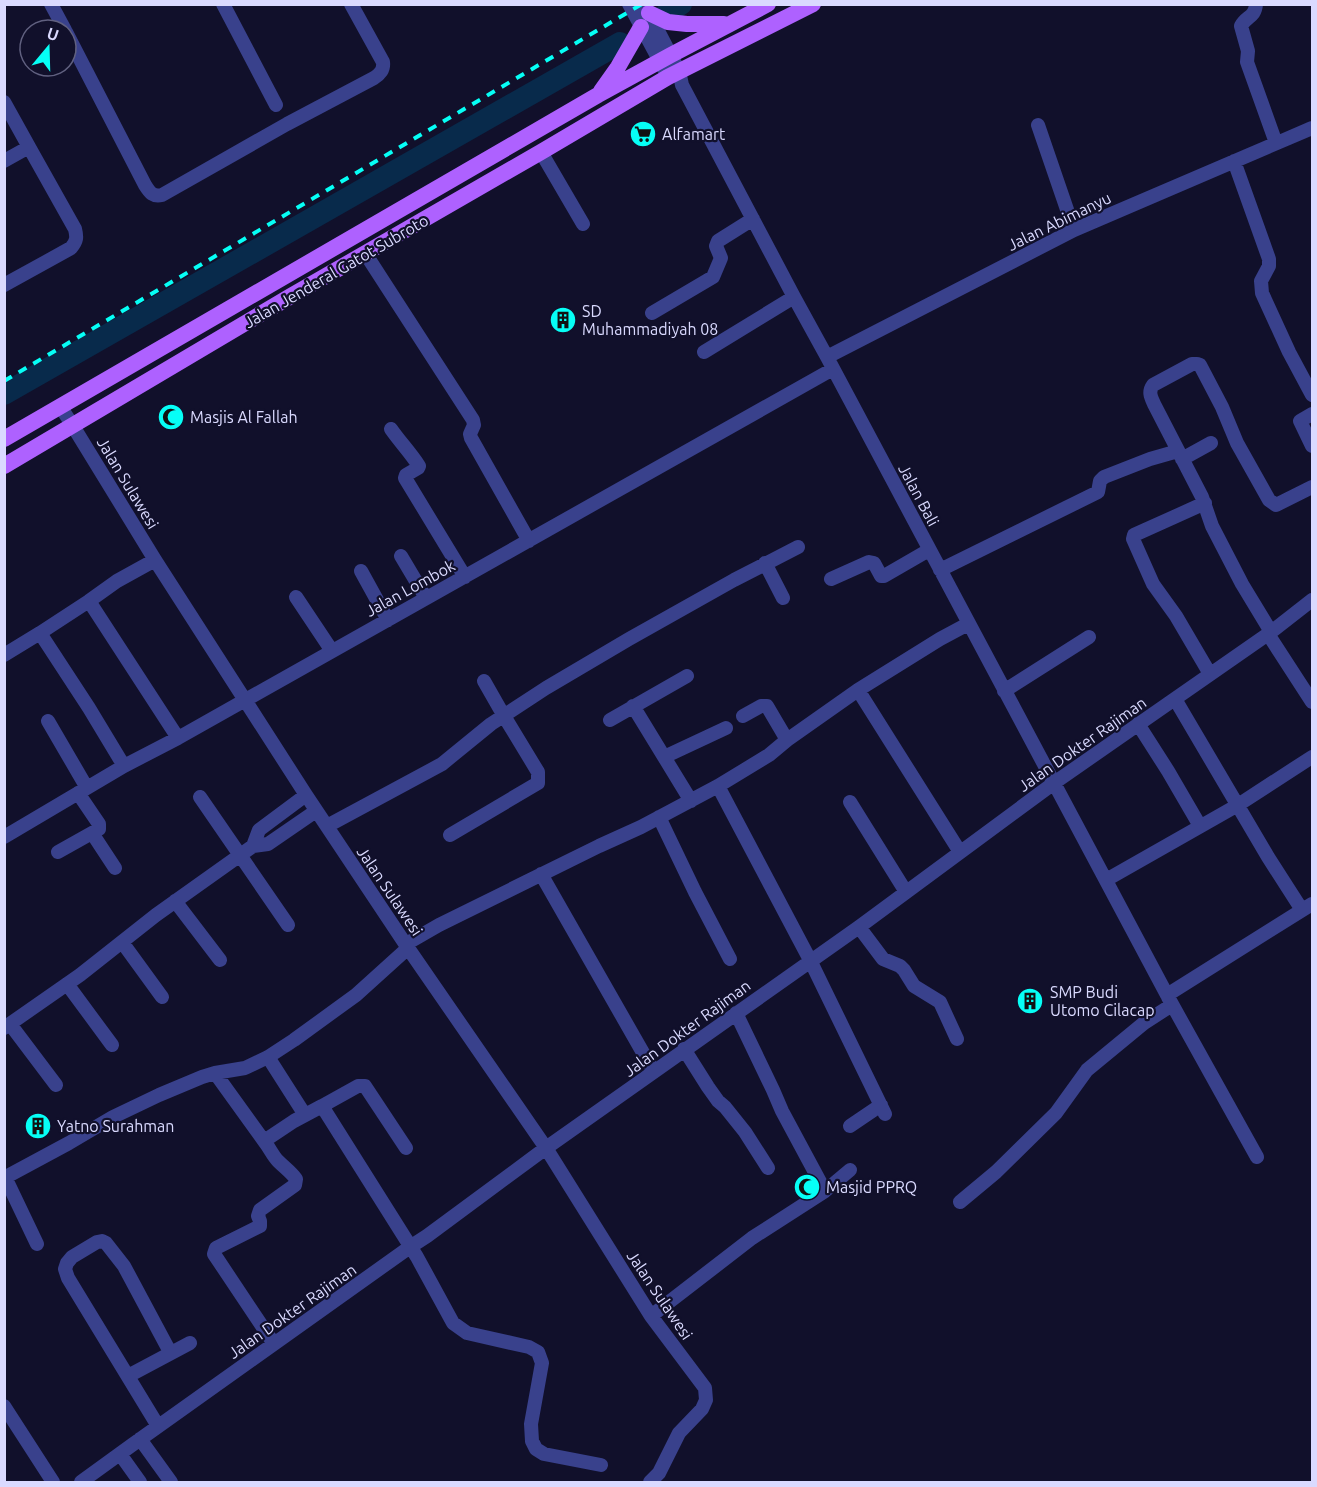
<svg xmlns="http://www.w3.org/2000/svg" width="1317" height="1487" font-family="Ubuntu,sans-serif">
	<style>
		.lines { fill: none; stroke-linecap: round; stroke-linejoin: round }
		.river { stroke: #082a4b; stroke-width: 22 }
		.minor { stroke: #39418c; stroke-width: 14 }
		.major { stroke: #ae61ff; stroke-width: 16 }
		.rail { stroke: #06fff6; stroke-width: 4; stroke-dasharray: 9 8; stroke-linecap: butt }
		.labels { text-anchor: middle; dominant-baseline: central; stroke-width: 4.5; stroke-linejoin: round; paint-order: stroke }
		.poi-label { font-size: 16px; fill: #dadaff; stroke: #11102b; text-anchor: start }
		.street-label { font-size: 16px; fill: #dadaff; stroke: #11102b }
	</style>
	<rect width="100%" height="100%" fill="#11102b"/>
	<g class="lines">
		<!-- river -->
		<path class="river" d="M 662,17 L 681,4
			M 4,394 L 620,43"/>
		<!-- minor -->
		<path class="minor" d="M 51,4 L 65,30
			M 223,4 L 276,105
			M 629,4 L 664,69
			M 644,4 L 679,71 L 682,85 L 794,297 L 827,357 L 1167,995 L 1312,904
			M 1256,4 C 1255,18 1246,16 1241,26 L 1248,51 L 1247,62 L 1276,143
			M 66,32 L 145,185 C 150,193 153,197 162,195 L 287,124 L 374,78 C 380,74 384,70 383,62 L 351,4
			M 4,102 L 29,147 L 4,161
			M 1038,125 L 1074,230
			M 541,152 L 583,224
			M 1234,161 L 1269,259 L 1269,266 L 1261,281 L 1262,293 L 1289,352 L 1312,395
			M 365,253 L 473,420 L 474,425 L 470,434 L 471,438 L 529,541
			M 4,285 L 71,248 C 77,241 77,237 75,229 L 29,147
			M 652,313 L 713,277 L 721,258 L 716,246 L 718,241 L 753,219
			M 704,352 L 794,297
			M 827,357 L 1074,230 L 1312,128
			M 60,406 L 73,426 L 155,560 L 306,795 L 408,948 L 546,1148 L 651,1316 L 705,1388 L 706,1400 L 702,1409 L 679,1433 L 659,1473 L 650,1482
			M 1312,414 L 1300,421 L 1312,446
			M 391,429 C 400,442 410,452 419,466 L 418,468 L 406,475 L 405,478 L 465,577
			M 1182,459 L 1211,443
			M 1205,503 L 1134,535 L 1133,539 L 1153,584 L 1176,616 L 1210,674
			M 401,556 L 426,598
			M 765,563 L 783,598
			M 940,570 L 1098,492 L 1100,481 L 1104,477 L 1150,459 L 1178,451
			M 361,571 L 388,620
			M 831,579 L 869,562 L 874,563 L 881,576 L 884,576 L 929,550
			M 296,597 L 332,651
			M 89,601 L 117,581 L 155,560
			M 1271,632 L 1242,584 L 1212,526 L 1202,497 L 1154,404 C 1151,397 1148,392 1153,385 L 1192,364 L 1197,364 L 1200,365 L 1222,407 L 1237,443 L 1269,500 L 1276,505 L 1312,487
			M 40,633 L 89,708 L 124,766
			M 1268,634 L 1312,702
			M 4,655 L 40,633 L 89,601 L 178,738
			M 858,690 L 960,852
			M 1004,691 L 1089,637
			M 1175,699 L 1268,857 L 1302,910
			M 633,706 L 691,801
			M 743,716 L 761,706 L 767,706 L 787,740
			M 610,720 L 687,676
			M 48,721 L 87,788
			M 1138,724 L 1168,771 L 1200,826
			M 664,757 L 726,728
			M 718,786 L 810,960 L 885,1114
			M 306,795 L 259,830 L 253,846 L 268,844 L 316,811
			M 200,797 L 288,925
			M 850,802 L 906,892
			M 659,817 L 695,892 L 730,959
			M 327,826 L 442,764 L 491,724 L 546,688 L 629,639 L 734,580 L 798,547
			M 92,833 L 115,868
			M 450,835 L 538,783 L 538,772 L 504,716 L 484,681
			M 4,837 L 124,766 L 178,738 L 833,369
			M 58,852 L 99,829 L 99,824 L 78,793
			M 541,874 L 654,1072
			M 1106,880 L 1238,805 L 1312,757
			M 175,901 L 220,960
			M 859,927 L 883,959 L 900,966 L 904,970 L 914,986 L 940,1002 L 957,1039
			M 122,942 L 162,997
			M 406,944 L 439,925 L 599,846 L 641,827 L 718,786 L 769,755 L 787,740 L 858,690 L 940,639 L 968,624
			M 67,984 L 112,1045
			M 1168,997 L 1257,1157
			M 736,1013 L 773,1090 L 782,1111 L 825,1191
			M 10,1024 L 56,1085
			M 4,1028 L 80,975 L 156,915 L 253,846
			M 684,1049 L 708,1087 L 718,1101 L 725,1107 L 745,1132 L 768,1168
			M 268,1057 L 305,1115
			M 215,1073 L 264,1141 L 294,1121 L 322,1106 L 417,1257 L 453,1323 L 467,1333 L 529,1347 L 538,1352 L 542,1363 L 531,1424 L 532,1441 L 536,1449 L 544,1454 L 601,1465
			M 322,1106 L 358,1086 L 365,1086 L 406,1148
			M 850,1126 L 881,1105
			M 264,1141 C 269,1147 273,1156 278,1161 C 285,1168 291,1172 296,1179 L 295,1185 L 260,1210 L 258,1216 L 260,1221 L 260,1226 L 216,1248 L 214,1254 L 274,1344
			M 5,1177 L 37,1244
			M 4,1178 L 69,1143 L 113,1117 L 159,1095 L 202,1077 L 215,1073 L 245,1068 L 268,1057 L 294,1040 L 356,995 L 408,948
			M 960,1202 L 996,1172 L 1056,1113 L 1087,1070 L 1144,1023 L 1172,1005
			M 651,1316 L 752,1238 L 825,1191 L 850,1170
			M 128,1376 L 190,1343
			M 4,1406 L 53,1482
			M 158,1426 L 68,1278 L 65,1269 L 67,1263 L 72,1257 L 97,1242 L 102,1241 L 106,1243 L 124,1266 L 170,1352
			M 140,1439 L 171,1482
			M 120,1454 L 140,1482
			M 81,1482 L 132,1445 L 410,1247 L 427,1236 L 546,1148 L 859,927 L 1054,783 L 1271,632 L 1312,600"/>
		<!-- major -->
		<path class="major" d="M 649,13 L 668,22 L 687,24 L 724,24
			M 601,91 L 618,67 L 641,27
			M 4,439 L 598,95 L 671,55 L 768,4
			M 4,466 L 291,296 L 541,152 L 668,77 L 813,4"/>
		<!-- rail -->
		<path class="rail" d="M 4,381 L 642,4"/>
	</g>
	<!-- icons -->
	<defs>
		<symbol id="supermarket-disc" viewBox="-11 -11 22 22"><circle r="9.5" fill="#06fff6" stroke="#11102b"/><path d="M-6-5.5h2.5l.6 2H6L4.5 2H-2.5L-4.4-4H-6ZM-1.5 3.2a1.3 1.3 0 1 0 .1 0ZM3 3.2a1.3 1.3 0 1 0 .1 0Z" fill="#111"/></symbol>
		<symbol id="building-disc" viewBox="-11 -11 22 22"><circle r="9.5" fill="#06fff6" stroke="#11102b"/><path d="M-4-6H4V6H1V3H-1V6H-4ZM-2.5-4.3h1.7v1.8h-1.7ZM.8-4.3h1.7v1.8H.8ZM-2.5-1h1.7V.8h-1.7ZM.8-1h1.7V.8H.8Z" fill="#111"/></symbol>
		<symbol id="mosque-disc" viewBox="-11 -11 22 22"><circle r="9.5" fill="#06fff6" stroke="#11102b"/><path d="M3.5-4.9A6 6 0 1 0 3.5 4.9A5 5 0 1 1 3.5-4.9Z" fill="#111"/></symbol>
	</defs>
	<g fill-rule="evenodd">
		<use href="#supermarket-disc" x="628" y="119" width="30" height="30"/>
		<use href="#building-disc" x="548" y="305" width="30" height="30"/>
		<use href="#mosque-disc" x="156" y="402" width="30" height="30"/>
		<use href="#building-disc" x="1015" y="986" width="30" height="30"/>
		<use href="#building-disc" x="23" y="1111" width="30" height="30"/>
		<use href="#mosque-disc" x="792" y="1172" width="30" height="30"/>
	</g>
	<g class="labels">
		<!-- poi labels -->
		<g class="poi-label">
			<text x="662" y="134">Alfamart</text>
			<text x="582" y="311">SD<tspan x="582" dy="18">Muhammadiyah 08</tspan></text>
			<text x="190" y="417">Masjis Al Fallah</text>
			<text x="1050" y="992">SMP Budi<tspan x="1050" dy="18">Utomo Cilacap</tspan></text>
			<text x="57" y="1126">Yatno Surahman</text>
			<text x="826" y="1187">Masjid PPRQ</text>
		</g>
		<!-- street labels -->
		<g class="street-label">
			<text transform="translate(1059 221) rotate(-26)">Jalan Abimanyu</text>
			<text transform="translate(336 271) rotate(-30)">Jalan Jenderal Gatot Subroto</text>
			<text transform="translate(128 483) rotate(59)">Jalan Sulawesi</text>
			<text transform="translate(919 495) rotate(62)">Jalan Bali</text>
			<text transform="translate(410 588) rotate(-29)">Jalan Lombok</text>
			<text transform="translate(1082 744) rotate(-35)">Jalan Dokter Rajiman</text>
			<text transform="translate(390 891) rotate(56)">Jalan Sulawesi</text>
			<text transform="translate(687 1028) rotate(-36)">Jalan Dokter Rajiman</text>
			<text transform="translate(660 1295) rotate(56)">Jalan Sulawesi</text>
			<text transform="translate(292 1311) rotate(-35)">Jalan Dokter Rajiman</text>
		</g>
	</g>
	<!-- border -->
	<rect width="1317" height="1487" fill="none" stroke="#dadaff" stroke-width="12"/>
	<!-- north arrow -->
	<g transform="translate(48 48) rotate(19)"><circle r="28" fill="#11102b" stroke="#616180" stroke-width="1.5"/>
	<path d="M0-4.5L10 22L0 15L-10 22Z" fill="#06fff6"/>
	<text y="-9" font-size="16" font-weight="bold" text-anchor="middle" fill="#dadaff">U</text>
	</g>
</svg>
